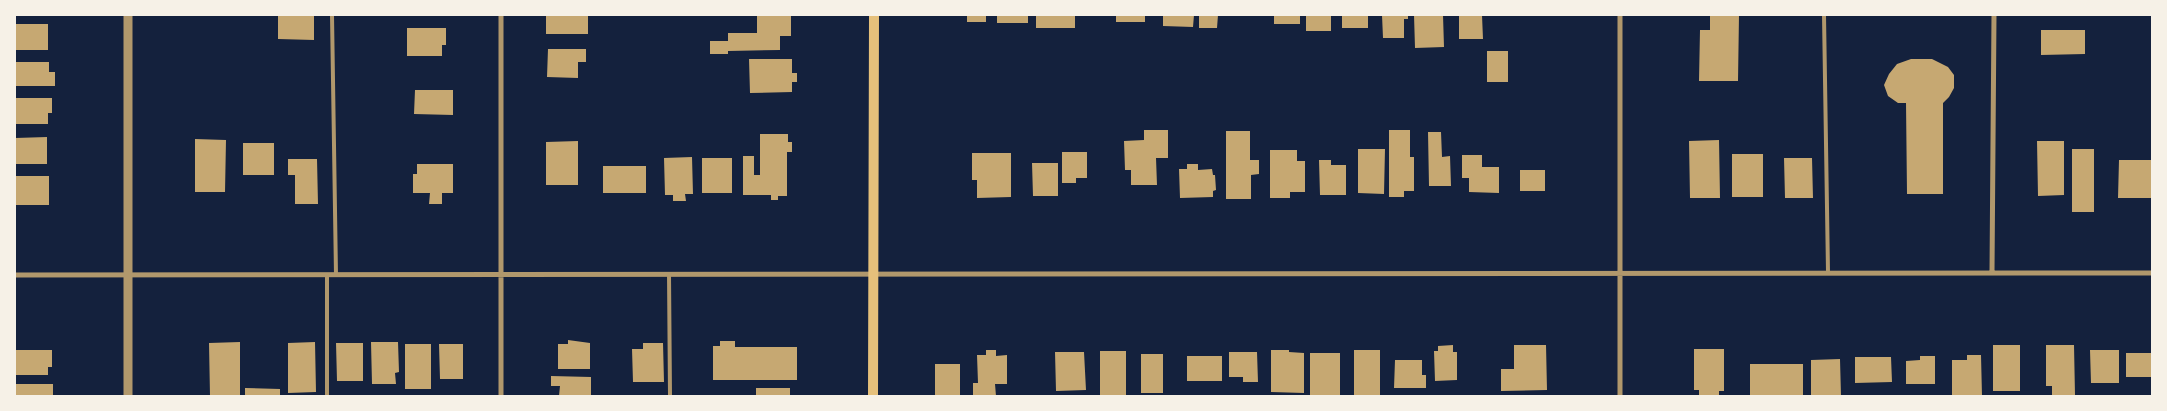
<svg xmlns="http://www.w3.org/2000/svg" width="2167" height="411" font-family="'Source Sans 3',sans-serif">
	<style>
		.building { fill: #c6a872 }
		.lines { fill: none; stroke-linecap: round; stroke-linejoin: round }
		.service { stroke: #b1986c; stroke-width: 4 }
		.minor { stroke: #b1986c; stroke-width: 5 }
		.tertiary { stroke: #b1986c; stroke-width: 9 }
		.secondary { stroke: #e5c07b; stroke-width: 10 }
	</style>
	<rect width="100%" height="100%" fill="#14213d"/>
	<!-- building -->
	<path class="building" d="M 278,15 L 314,15 L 314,40 L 278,39 Z
		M 546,15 L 588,15 L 588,34 L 546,34 Z
		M 757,15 L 791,15 L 791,36 L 780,36 L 780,50 L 728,51 L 728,54 L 710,54 L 710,41 L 728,41 L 728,33 L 757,33 Z
		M 967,15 L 986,15 L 986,22 L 967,22 Z
		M 997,15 L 1028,15 L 1028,23 L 997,23 Z
		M 1036,15 L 1075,15 L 1075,28 L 1036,28 Z
		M 1116,15 L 1145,15 L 1145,22 L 1116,22 Z
		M 1163,15 L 1194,15 L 1193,27 L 1163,26 Z
		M 1199,15 L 1218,15 L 1217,28 L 1199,28 Z
		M 1274,15 L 1300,15 L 1300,24 L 1274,24 Z
		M 1306,15 L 1331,15 L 1331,31 L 1306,31 Z
		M 1342,15 L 1368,15 L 1368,28 L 1342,28 Z
		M 1382,15 L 1408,15 L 1408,19 L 1404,19 L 1404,38 L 1383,38 Z
		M 1414,15 L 1443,15 L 1444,47 L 1415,48 Z
		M 1459,15 L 1482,15 L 1483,39 L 1459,39 Z
		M 1710,15 L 1739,15 L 1738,81 L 1699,81 L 1700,30 L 1710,30 Z
		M 15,24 L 48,24 L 48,50 L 15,50 Z
		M 407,28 L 446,28 L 446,45 L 442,45 L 442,56 L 407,56 Z
		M 2041,30 L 2085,30 L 2085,54 L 2041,55 Z
		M 548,49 L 586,49 L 586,62 L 578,62 L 578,78 L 547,77 Z
		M 1487,51 L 1508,51 L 1508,82 L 1487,82 Z
		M 749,59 L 792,59 L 792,73 L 797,73 L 797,82 L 792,82 L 792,92 L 750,93 Z
		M 1911,59 L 1932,59 L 1948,67 L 1954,75 L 1954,88 L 1949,97 L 1943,103 L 1943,194 L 1907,194 L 1906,103 L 1898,103 L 1888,96 L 1884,85 L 1889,74 L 1897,64 Z
		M 15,62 L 49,62 L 49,72 L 55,72 L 55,86 L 15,86 Z
		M 415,90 L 453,90 L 453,115 L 414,114 Z
		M 15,98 L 52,98 L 52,113 L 48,113 L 48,124 L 15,124 Z
		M 1144,130 L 1168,130 L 1168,158 L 1156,158 L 1157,185 L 1131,185 L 1131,170 L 1125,170 L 1124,141 L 1144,140 Z
		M 1389,130 L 1410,130 L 1410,157 L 1414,157 L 1414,191 L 1404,191 L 1404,197 L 1389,197 Z
		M 1226,131 L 1250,131 L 1250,160 L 1259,160 L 1259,174 L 1251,175 L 1251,199 L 1226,199 Z
		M 1428,132 L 1441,132 L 1442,157 L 1450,156 L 1451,186 L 1429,186 Z
		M 760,134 L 788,134 L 788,142 L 792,142 L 792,152 L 787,152 L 787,196 L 778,196 L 778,200 L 771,200 L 771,195 L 743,195 L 743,156 L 754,156 L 754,175 L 760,175 Z
		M 47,137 L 47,164 L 15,164 L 15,138 Z
		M 195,139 L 226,140 L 225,192 L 195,192 Z
		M 1719,140 L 1720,198 L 1690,198 L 1689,141 Z
		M 578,141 L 578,185 L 546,185 L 546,142 Z
		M 2037,141 L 2064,141 L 2064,195 L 2038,196 Z
		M 243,143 L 274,143 L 274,175 L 243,175 Z
		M 1358,149 L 1385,149 L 1384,194 L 1358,193 Z
		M 2072,149 L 2094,149 L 2094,212 L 2072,212 Z
		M 1270,150 L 1297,150 L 1297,161 L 1305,161 L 1305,192 L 1290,192 L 1290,198 L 1270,198 Z
		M 1062,152 L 1087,152 L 1087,178 L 1076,178 L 1076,183 L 1062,183 Z
		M 972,153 L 1011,153 L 1011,197 L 977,198 L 977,180 L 972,180 Z
		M 1732,154 L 1763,154 L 1763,197 L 1732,197 Z
		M 1462,155 L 1482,155 L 1482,167 L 1499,167 L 1499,193 L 1469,192 L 1469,178 L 1462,178 Z
		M 692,157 L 693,194 L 685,194 L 686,201 L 673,201 L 673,195 L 665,195 L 664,158 Z
		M 702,158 L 732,158 L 732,193 L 702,193 Z
		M 1784,158 L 1812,158 L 1813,198 L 1785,198 Z
		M 288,159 L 317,159 L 318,204 L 295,204 L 295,175 L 288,175 Z
		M 1319,160 L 1331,160 L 1331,165 L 1346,165 L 1346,195 L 1320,195 Z
		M 2119,160 L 2152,160 L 2152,198 L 2118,198 Z
		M 1032,163 L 1058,163 L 1058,196 L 1033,196 Z
		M 417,164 L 453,164 L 453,193 L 442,193 L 442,204 L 429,204 L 430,193 L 413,193 L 413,174 L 417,174 Z
		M 1187,164 L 1198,164 L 1198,170 L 1212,169 L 1213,175 L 1215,175 L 1216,190 L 1213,191 L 1213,197 L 1180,198 L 1179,169 L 1187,169 Z
		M 603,166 L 646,166 L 646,193 L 603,193 Z
		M 1520,170 L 1545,170 L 1545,191 L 1520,191 Z
		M 15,176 L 49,176 L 49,205 L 15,205 Z
		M 568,340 L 590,343 L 590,369 L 558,369 L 558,344 L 568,344 Z
		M 720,341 L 735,341 L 735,347 L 797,347 L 797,380 L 713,380 L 713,346 L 720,346 Z
		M 240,342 L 240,396 L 210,396 L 209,343 Z
		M 315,342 L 316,392 L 288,393 L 288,343 Z
		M 371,342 L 398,342 L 399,372 L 395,373 L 396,384 L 372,384 Z
		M 336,343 L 363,343 L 363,381 L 337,381 Z
		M 643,343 L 663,343 L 664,382 L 633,382 L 632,349 L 643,349 Z
		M 405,344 L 431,344 L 431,389 L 405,389 Z
		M 439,344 L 463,344 L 463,379 L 440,379 Z
		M 1453,345 L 1453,352 L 1457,352 L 1457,380 L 1435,381 L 1434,351 L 1438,351 L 1438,346 Z
		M 1514,345 L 1546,345 L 1547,390 L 1501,391 L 1501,369 L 1514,369 Z
		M 1993,345 L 2020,345 L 2020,391 L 1993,391 Z
		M 2046,345 L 2074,345 L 2075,395 L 2052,395 L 2052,386 L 2046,386 Z
		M 1694,349 L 1724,349 L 1724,391 L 1719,391 L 1719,396 L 1699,396 L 1699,390 L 1694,390 Z
		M 15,350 L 52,350 L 52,367 L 48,367 L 48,375 L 15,375 Z
		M 986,350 L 996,350 L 996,356 L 1007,355 L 1007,384 L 995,384 L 996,396 L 973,396 L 973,383 L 978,383 L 977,355 L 986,355 Z
		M 1271,350 L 1289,350 L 1289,352 L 1304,353 L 1304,393 L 1271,392 Z
		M 1354,350 L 1380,350 L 1380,396 L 1354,396 Z
		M 2090,350 L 2119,350 L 2119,383 L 2091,383 Z
		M 1100,351 L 1126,351 L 1126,396 L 1100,396 Z
		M 1055,352 L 1084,352 L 1086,390 L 1056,391 Z
		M 1229,352 L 1257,352 L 1258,382 L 1243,382 L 1243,377 L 1229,377 Z
		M 1310,353 L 1340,353 L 1340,395 L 1310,395 Z
		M 2126,353 L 2152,353 L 2152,377 L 2126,377 Z
		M 1141,354 L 1163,354 L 1163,393 L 1141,393 Z
		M 1967,355 L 1981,355 L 1982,396 L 1952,396 L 1952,360 L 1967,360 Z
		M 1187,356 L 1222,356 L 1222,381 L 1187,381 Z
		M 1920,356 L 1935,356 L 1935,384 L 1906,384 L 1906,361 L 1920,360 Z
		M 1855,357 L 1891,357 L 1892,382 L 1855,383 Z
		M 1840,359 L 1841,396 L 1811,396 L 1811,360 Z
		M 1395,360 L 1422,360 L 1422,375 L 1426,375 L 1426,388 L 1394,388 Z
		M 935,364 L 960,364 L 960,396 L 935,396 Z
		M 1750,364 L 1803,364 L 1803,396 L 1750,396 Z
		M 551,376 L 591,377 L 591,396 L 559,396 L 560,386 L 551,386 Z
		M 15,384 L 53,384 L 53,396 L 15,396 Z
		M 245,388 L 280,389 L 280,396 L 245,396 Z
		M 756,388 L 790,388 L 790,396 L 756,396 Z"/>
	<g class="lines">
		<!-- service -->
		<path class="service" d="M 332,15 L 336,275
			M 1824,15 L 1828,272
			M 669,274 L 670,396
			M 327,275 L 327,396"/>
		<!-- minor -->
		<path class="minor" d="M 501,15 L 501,396
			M 1620,15 L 1620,396
			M 1992,272 L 1994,15
			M 15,275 L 2152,273"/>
		<!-- tertiary -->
		<path class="tertiary" d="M 128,15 L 128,396"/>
		<!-- secondary -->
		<path class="secondary" d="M 873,396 L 874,15"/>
	</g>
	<!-- border -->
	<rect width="2167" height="411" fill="none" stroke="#f6f1e7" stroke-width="32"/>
</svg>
